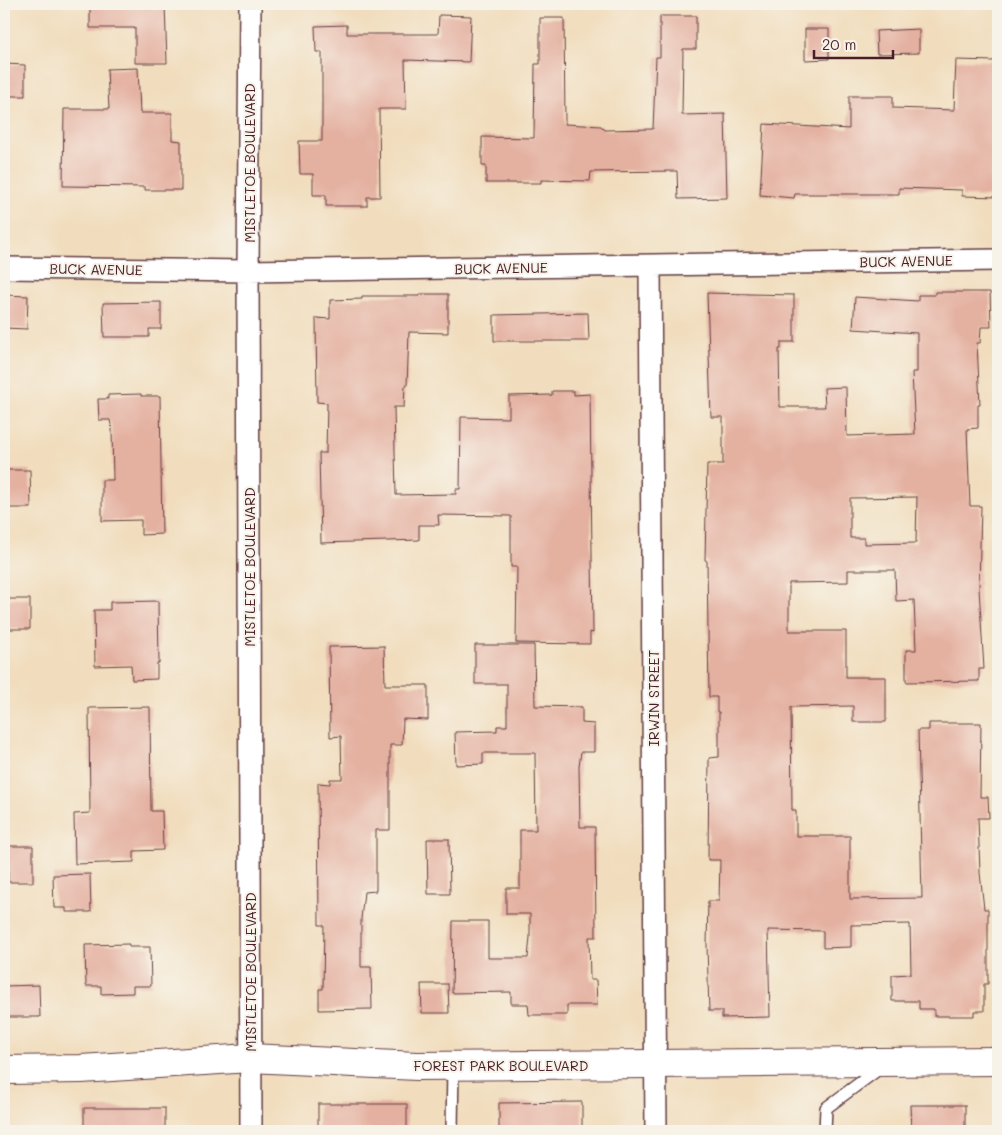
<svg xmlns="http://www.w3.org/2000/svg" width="1002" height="1135" font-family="Mali,sans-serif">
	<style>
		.building { fill: #e4b0a0; fill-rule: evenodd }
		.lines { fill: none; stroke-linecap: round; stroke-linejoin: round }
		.service-casing { stroke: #633c41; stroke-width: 14 }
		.minor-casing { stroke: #633c41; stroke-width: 24 }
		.secondary-casing { stroke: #633c41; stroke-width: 30 }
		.service { stroke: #fff; stroke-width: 11 }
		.minor { stroke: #fff; stroke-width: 21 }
		.secondary { stroke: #fff; stroke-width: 28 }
		.labels { text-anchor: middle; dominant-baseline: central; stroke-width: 4; stroke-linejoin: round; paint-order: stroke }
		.street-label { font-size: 14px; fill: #4a1f2b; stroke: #f7f3e8 }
	</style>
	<rect width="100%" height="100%" fill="#f7f3e8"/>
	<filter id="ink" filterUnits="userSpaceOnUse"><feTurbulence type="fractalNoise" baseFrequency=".02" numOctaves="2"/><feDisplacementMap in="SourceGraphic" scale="10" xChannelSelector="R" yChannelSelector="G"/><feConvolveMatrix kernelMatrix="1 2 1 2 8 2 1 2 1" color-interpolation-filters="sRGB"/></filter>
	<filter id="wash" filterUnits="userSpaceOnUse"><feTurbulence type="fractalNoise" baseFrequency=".0096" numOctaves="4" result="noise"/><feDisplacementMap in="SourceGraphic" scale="20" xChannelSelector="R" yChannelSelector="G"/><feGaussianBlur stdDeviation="1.12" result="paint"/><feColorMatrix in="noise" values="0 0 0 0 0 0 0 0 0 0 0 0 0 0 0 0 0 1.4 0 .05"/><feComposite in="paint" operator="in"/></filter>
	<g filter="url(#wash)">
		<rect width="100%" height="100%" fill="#f1ddbd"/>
		<g id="blocks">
			<!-- building -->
			<path class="building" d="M 90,4 L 165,4 L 167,63 L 135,63 L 135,28 L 90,28 Z
				M 439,15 L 471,16 L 469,62 L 405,60 L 406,109 L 379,109 L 380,197 L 367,197 L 367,206 L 326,206 L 326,195 L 313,195 L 313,174 L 300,174 L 299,141 L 322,141 L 322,52 L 316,52 L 315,26 L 347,25 L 347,34 L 438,34 Z
				M 660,16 L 696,16 L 696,49 L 683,49 L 682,115 L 725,114 L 727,198 L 678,199 L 677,171 L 591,172 L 590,181 L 541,180 L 541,183 L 486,183 L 486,166 L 482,166 L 482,137 L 534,138 L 535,64 L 540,64 L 540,18 L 564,18 L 565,124 L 601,126 L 605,130 L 653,129 L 656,57 L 660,57 Z
				M 805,29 L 829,29 L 829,59 L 805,60 Z
				M 919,29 L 919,53 L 877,54 L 876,31 Z
				M 956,60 L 995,61 L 995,120 L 998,120 L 998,197 L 962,196 L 962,190 L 899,188 L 899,194 L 795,194 L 794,198 L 760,195 L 764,124 L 849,129 L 849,96 L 893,96 L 893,108 L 954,110 Z
				M 4,64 L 25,65 L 25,96 L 4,96 Z
				M 138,68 L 140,113 L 172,113 L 172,140 L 181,141 L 181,190 L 145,190 L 145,187 L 63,186 L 64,109 L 109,109 L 107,69 Z
				M 935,292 L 990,292 L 991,327 L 981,327 L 980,343 L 977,343 L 980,405 L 978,405 L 978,428 L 967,429 L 970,506 L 981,506 L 979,588 L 984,669 L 979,669 L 979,681 L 906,682 L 906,650 L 916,650 L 914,600 L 896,601 L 895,570 L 848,570 L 848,582 L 789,583 L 789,631 L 846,631 L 846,677 L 886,677 L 886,722 L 853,722 L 853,706 L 791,707 L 792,810 L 796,810 L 796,836 L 850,836 L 850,899 L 922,898 L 918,730 L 929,730 L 929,723 L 981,723 L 980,797 L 988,797 L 989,818 L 978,818 L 980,873 L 984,909 L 988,909 L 988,984 L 984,984 L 984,1011 L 974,1011 L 974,1016 L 934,1016 L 934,1009 L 919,1009 L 919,1001 L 892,1001 L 892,975 L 911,974 L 910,924 L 851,925 L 851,947 L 823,948 L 823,931 L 768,930 L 770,1017 L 722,1018 L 722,1011 L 709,1011 L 707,945 L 708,901 L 719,901 L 720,860 L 708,860 L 709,758 L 719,757 L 719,712 L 717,712 L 717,697 L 709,697 L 707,561 L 705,560 L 707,464 L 723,464 L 723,417 L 711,417 L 707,293 L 794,295 L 794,342 L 781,342 L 781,349 L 779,349 L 780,407 L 825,407 L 824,388 L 846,387 L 847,436 L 915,434 L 912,372 L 917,372 L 917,333 L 853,329 L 855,297 L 918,301 L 918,295 L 935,295 ZM 917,497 L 916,543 L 864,544 L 864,538 L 850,538 L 850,498 Z
				M 420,294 L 448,294 L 448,333 L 409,332 L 407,386 L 405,386 L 404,407 L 394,407 L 396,495 L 456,494 L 456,489 L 460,489 L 461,417 L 509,418 L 509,396 L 552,395 L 552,391 L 574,391 L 574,395 L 590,394 L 593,633 L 590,632 L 590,644 L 516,643 L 517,567 L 511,567 L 511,516 L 438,515 L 439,525 L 419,525 L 419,540 L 321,543 L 319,453 L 326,453 L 327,403 L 317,402 L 316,318 L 330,319 L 330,300 L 362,299 L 362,296 L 420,296 Z
				M 4,295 L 28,296 L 27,329 L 4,328 Z
				M 161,302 L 161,329 L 149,329 L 149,337 L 104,337 L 103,303 Z
				M 588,313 L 589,341 L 494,341 L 494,315 Z
				M 141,394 L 141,396 L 160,396 L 162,534 L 141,535 L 141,520 L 102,521 L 102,480 L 113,480 L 112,429 L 110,420 L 99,420 L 98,399 L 108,399 L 108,395 Z
				M 5,470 L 30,470 L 31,508 L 4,508 Z
				M 7,599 L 30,599 L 30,629 L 7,629 Z
				M 158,601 L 159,663 L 157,663 L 157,679 L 132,680 L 131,665 L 95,666 L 94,610 L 110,610 L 110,602 Z
				M 475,645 L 534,645 L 535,706 L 582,707 L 582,723 L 594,724 L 594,752 L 581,752 L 579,766 L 580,827 L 595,827 L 596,937 L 589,937 L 590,980 L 596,980 L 597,1005 L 567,1005 L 567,1015 L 529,1015 L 528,1004 L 511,1004 L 511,992 L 452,993 L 453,921 L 488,921 L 488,958 L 528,958 L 530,937 L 530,914 L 506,914 L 506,888 L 520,888 L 520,830 L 536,830 L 535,753 L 483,753 L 483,764 L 456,765 L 455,732 L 497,731 L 497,726 L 507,726 L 507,684 L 475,684 Z
				M 384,646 L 385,685 L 428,685 L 428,720 L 403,719 L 402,745 L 390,745 L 390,830 L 376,830 L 376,891 L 364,892 L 361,919 L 361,967 L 371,967 L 372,1009 L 319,1010 L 319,989 L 323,989 L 324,925 L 319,925 L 318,783 L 330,784 L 330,779 L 342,779 L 341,736 L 330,737 L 329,647 Z
				M 150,707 L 151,811 L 162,811 L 163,850 L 134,851 L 134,862 L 75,864 L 74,814 L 90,813 L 89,708 Z
				M 427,839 L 449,839 L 450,894 L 428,894 Z
				M 8,846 L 33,846 L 33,882 L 8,882 Z
				M 90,874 L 91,912 L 66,912 L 66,908 L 54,908 L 53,875 Z
				M 129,944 L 129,947 L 150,947 L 151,986 L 133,986 L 133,993 L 101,994 L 101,986 L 86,986 L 85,945 Z
				M 421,984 L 448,984 L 449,1013 L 422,1013 Z
				M 39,985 L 40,1017 L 4,1017 L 4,986 Z
				M 582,1102 L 582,1131 L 499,1131 L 499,1103 Z
				M 318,1104 L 407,1104 L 407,1131 L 318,1131 Z
				M 910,1105 L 965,1105 L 965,1131 L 911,1131 Z
				M 84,1108 L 165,1108 L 165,1131 L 84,1131 Z"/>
		</g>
	</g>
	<g filter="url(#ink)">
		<use href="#blocks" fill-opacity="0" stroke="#633c41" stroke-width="1"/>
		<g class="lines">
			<defs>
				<path id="service" d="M 452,1131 L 453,1066
					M 825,1131 L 826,1108 L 880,1068"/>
				<path id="minor" d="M 250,4 L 248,271 L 251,1131
					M 650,266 L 656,1131
					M 4,268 L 248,271 L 998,260"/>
				<path id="secondary" d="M 4,1070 L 81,1069 L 250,1058 L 417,1066 L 998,1061"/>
			</defs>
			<!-- service casing -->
			<use href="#service" class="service-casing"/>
			<!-- minor casing -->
			<use href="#minor" class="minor-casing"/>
			<!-- secondary casing -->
			<use href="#secondary" class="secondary-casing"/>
			<!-- service -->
			<use href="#service" class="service"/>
			<!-- minor -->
			<use href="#minor" class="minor"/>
			<!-- secondary -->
			<use href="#secondary" class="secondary"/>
		</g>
	</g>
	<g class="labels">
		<!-- street labels -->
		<g class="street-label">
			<text transform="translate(249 163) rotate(-90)">MISTLETOE BOULEVARD</text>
			<text transform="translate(906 261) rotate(-1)">BUCK AVENUE</text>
			<text transform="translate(501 268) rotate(-1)">BUCK AVENUE</text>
			<text transform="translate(96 269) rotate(1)">BUCK AVENUE</text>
			<text transform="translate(249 567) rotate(-90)">MISTLETOE BOULEVARD</text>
			<text transform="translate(653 698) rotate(-90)">IRWIN STREET</text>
			<text transform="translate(250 972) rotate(-90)">MISTLETOE BOULEVARD</text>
			<text x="501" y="1065">FOREST PARK BOULEVARD</text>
		</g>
	</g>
	<!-- margin -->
	<rect width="1002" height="1135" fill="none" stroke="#f7f3e8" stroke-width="20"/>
	<!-- scale -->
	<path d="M814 50v8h79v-8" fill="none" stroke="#4a1f2b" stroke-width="2.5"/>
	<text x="822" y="50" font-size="15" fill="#4a1f2b" stroke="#f7f3e8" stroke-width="4" paint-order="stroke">20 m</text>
</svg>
